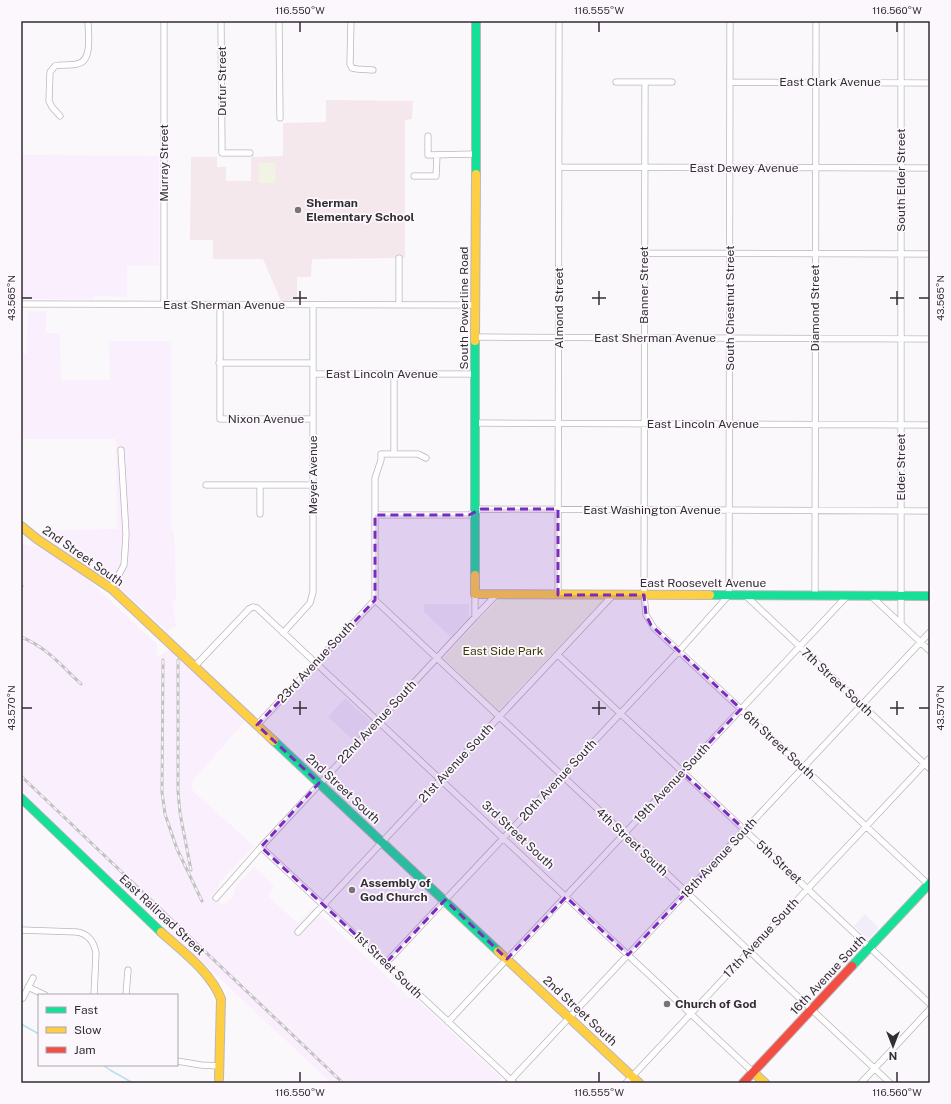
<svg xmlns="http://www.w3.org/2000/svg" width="951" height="1104" font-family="'Public Sans',sans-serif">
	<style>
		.commercial { fill: #f1edf9 }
		.built { fill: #faeffd }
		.education { fill: #f4e8ed }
		.green { fill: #f1f3e3 }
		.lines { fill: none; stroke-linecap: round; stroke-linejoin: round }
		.stream { stroke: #b5e0ef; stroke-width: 1.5 }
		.street-casing { stroke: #bab7bb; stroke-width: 7 }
		.fast-casing { stroke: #bab7bb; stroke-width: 10 }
		.slow-casing { stroke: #bab7bb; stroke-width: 10 }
		.jam-casing { stroke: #bab7bb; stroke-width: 10 }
		.street { stroke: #fefeff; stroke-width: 5.5 }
		.fast { stroke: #16e098; stroke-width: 8 }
		.slow { stroke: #ffcf43; stroke-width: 8 }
		.jam { stroke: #f24e42; stroke-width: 8 }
		.rail-casing { stroke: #c3c2c3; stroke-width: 3 }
		.rail { stroke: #fcf7fd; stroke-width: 1.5; stroke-dasharray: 4.5; stroke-linecap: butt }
		.marked { fill: #7b2cbf; fill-opacity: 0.2; stroke: #7b2cbf; stroke-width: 3; stroke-dasharray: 8 5; stroke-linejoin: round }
		.ticks { fill: none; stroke: #322d33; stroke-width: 1.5 }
		.poi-dot { fill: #787479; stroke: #fcf7fd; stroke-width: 1.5 }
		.labels { text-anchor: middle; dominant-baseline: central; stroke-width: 3.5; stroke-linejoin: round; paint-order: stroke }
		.street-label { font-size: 12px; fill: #322d33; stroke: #fcf7fd }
		.poi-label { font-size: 12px; font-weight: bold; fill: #322d33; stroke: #fcf7fd; text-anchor: start }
		.park-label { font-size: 12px; fill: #363c00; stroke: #fcf7fd }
		.neatline { fill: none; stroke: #322d33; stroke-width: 1.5 }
		.ticks-label { font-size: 10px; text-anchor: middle; fill: #322d33 }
	</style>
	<rect width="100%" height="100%" fill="#fbf8fc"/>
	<!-- commercial -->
	<path class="commercial" d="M 424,604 L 469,604 L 469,617 L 451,637 L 424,612 Z
		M 345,698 L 371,722 L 354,741 L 328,717 Z
		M 865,914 L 879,928 L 868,939 L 854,926 Z"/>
	<!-- built -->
	<path class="built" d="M 21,155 L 159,156 L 159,266 L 127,266 L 127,297 L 93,296 L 93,299 L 21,299 Z
		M 28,311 L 46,311 L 46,333 L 60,333 L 61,380 L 110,380 L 109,341 L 171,341 L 171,530 L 173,531 L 175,545 L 176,600 L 172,601 L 176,626 L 167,631 L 110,579 L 48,535 L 55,530 L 117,529 L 116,439 L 21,439 L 21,354 L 27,353 Z
		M 21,540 L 26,545 L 43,548 L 84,576 L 157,644 L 157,657 L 171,649 L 246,720 L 191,783 L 193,791 L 254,846 L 219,883 L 221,906 L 233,897 L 236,886 L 254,867 L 274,886 L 269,893 L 268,896 L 296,922 L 299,922 L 313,908 L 410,998 L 413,996 L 502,1079 L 498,1083 L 331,1083 L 21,792 Z"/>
	<!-- education -->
	<path class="education" d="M 326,100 L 413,101 L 412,119 L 405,120 L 405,258 L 312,259 L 311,277 L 297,277 L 297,301 L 281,301 L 263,259 L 213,259 L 213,240 L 190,240 L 191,157 L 217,157 L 217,167 L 226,167 L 226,181 L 251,181 L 251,157 L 283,156 L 283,123 L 326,122 Z"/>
	<!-- green -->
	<path class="green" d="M 259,163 L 276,163 L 275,183 L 259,183 Z
		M 499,599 L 604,600 L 498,711 L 443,658 Z"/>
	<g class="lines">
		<!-- stream -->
		<path class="stream" d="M 21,1024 L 39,1034
			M 103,1065 L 110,1070 L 133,1083"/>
		<defs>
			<path id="street" d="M 221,21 L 222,153 L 250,153
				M 279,21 L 280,118
				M 351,21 L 350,64 L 352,68 L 357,69 L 373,70
				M 616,82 L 672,82
				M 645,82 L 644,595 L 646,615 L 654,628 L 930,886
				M 730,82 L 930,83
				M 60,116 L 52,107 L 49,101 L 50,72 L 55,66 C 62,64 69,66 77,64 C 93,62 88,33 88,21
				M 428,136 L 428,155 L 476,154
				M 559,167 L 930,168
				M 414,176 L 436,176 L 437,155
				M 644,253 L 930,254
				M 399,258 L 399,305
				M 21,304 L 476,305
				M 164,305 L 164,21
				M 220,305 L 220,419 L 313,419
				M 476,337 L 930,339
				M 219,363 L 313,363
				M 313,374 L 476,374
				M 476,423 L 930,425
				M 394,454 L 394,374
				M 206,485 L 313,485
				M 260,485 L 260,514
				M 375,515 L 469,515 L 481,509 L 930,511
				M 111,587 L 115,582 L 124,565 L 125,551 L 126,534 L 121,450
				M 558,595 L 559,21
				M 745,595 L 930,769
				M 815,596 L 816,21
				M 871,596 L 930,651
				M 375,600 L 890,1083
				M 375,600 L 375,478 L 381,460 L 381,454 L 418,454 L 426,458
				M 475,617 L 497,594
				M 901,624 L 901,21
				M 283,633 L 310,603 L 313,592 L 313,306
				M 558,655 L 930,1004
				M 195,666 L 249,609 L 253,607 L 257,608 L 753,1072
				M 257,725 L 375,600
				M 261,847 L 514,1083
				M 216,898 L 261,847 L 475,617 L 475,594
				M 21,930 L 77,932 C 89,934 94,942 96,953 L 94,995
				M 298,932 L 613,595
				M 386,963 L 679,651 L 729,595 L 730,21
				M 28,987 L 45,995
				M 126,995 L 128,970
				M 23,998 L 33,978
				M 448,1022 L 847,596
				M 177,1061 L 201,1065 L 219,1066
				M 508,1083 L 930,632
				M 626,1083 L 930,758
				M 861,1083 L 930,1009"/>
			<path id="fast" d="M 476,174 L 476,21
				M 475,575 L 475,341
				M 710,595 L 930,596
				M 274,741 L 498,951
				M 21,798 L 161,932
				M 852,966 L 930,883"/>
			<path id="slow" d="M 475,341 L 476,174
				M 21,526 L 37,539 L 112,589 L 274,741
				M 475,575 L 475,594 L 710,595
				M 161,932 C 182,951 211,972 221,999 L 219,1079
				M 498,951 L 639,1083
				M 753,1072 L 765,1083"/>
			<path id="jam" d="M 743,1083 L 852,966"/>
		</defs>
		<!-- street casing -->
		<use href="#street" class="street-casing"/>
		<!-- fast casing -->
		<use href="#fast" class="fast-casing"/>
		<!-- slow casing -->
		<use href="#slow" class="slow-casing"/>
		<!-- jam casing -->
		<use href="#jam" class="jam-casing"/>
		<!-- street -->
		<use href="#street" class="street"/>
		<!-- fast -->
		<use href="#fast" class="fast"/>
		<!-- slow -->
		<use href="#slow" class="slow"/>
		<!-- jam -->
		<use href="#jam" class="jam"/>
		<defs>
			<path id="rail" d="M 21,587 L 22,586
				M 21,637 C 45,646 62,666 81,684
				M 163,660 L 162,792 L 165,814 L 177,849 L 202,901
				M 178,660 L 178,791 L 180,813 L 191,870
				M 21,776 L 343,1083"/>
		</defs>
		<!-- rail casing -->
		<use href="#rail" class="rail-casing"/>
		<!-- rail -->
		<use href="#rail" class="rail"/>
	</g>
	<!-- marked area -->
	<path class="marked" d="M 481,509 L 558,509 L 558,595 L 644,595 L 646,615 L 651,625 L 741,709 L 682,772 L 745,830 L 628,955 L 566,897 L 507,959 L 445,900 L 386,963 L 261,847 L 319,783 L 257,725 L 375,600 L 375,515 L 469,515 Z"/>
	<!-- ticks -->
	<path class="ticks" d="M 300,22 L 300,32M 599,22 L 599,32M 897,22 L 897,32M 300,291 L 300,305M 599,291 L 599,305M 897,291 L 897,305M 22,298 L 32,298M 293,298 L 307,298M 592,298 L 606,298M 890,298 L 904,298M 919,298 L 929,298M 300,701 L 300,715M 599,701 L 599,715M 897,701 L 897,715M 22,708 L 32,708M 293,708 L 307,708M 592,708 L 606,708M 890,708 L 904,708M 919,708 L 929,708M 300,1072 L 300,1082M 599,1072 L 599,1082M 897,1072 L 897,1082"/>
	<!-- markers -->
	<g class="poi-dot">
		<circle cx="298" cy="210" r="4"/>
		<circle cx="352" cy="890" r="4"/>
		<circle cx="667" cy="1004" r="4"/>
	</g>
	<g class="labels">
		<!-- street labels -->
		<g class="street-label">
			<text transform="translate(222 81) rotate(-90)">Dufur Street</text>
			<text x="830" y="82">East Clark Avenue</text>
			<text transform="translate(164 163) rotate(-90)">Murray Street</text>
			<text x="744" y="168">East Dewey Avenue</text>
			<text transform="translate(901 180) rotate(-90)">South Elder Street</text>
			<text transform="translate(644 285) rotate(-90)">Banner Street</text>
			<text x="224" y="305">East Sherman Avenue</text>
			<text transform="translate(464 308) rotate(-90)">South Powerline Road</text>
			<text transform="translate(559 308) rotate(-90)">Almond Street</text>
			<text transform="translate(730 308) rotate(-90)">South Chestnut Street</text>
			<text transform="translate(815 308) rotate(-90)">Diamond Street</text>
			<text x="655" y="338">East Sherman Avenue</text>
			<text x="382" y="374">East Lincoln Avenue</text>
			<text x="266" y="419">Nixon Avenue</text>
			<text x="703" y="424">East Lincoln Avenue</text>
			<text transform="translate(901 467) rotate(-90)">Elder Street</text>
			<text transform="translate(313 475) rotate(-90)">Meyer Avenue</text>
			<text x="652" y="510">East Washington Avenue</text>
			<text transform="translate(83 556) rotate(35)">2nd Street South</text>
			<text x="703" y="583">East Roosevelt Avenue</text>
			<text transform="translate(316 662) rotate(-47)">23rd Avenue South</text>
			<text transform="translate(837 682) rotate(43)">7th Street South</text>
			<text transform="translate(377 722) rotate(-47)">22nd Avenue South</text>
			<text transform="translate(779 745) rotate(43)">6th Street South</text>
			<text transform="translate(456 763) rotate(-47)">21st Avenue South</text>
			<text transform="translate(558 780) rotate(-47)">20th Avenue South</text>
			<text transform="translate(672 783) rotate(-47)">19th Avenue South</text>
			<text transform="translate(343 789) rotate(43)">2nd Street South</text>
			<text transform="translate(518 835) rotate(43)">3rd Street South</text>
			<text transform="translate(632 842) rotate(43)">4th Street South</text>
			<text transform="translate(719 858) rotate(-47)">18th Avenue South</text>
			<text transform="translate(779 862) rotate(43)">5th Street</text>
			<text transform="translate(162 915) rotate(43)">East Railroad Street</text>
			<text transform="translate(761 938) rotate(-47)">17th Avenue South</text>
			<text transform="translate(388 965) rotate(44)">1st Street South</text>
			<text transform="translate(828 975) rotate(-47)">16th Avenue South</text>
			<text transform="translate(580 1011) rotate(43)">2nd Street South</text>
		</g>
		<!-- poi labels -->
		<g class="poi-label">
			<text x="306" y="203">Sherman<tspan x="306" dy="14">Elementary School</tspan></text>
			<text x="360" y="883">Assembly of<tspan x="360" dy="14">God Church</tspan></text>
			<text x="675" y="1004">Church of God</text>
		</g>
		<!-- park labels -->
		<g class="park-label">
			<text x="503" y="651">East Side Park</text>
		</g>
	</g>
	<!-- border -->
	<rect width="951" height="1104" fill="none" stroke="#fcf7fd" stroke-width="44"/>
	<!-- legend -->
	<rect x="38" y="994" width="140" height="72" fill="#fcf7fd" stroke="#aba6ac"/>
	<rect x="46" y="1007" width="20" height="6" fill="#16e098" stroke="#aba6ac"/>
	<text x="74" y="1014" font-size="12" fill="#322d33">Fast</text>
	<rect x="46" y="1027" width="20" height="6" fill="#ffcf43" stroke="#aba6ac"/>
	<text x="74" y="1034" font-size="12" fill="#322d33">Slow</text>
	<rect x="46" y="1047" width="20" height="6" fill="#f24e42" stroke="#aba6ac"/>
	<text x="74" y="1054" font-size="12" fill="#322d33">Jam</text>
	<!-- north arrow -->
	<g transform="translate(893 1046) rotate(180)" stroke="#fcf7fd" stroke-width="3" paint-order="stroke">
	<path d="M0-3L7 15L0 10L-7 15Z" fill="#322d33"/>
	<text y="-6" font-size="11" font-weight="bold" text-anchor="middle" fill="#322d33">N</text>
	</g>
	<rect x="22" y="22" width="907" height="1060" class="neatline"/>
	<g class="ticks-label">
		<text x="300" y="14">116.550°W</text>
		<text x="599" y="14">116.555°W</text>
		<text x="897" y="14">116.560°W</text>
		<text transform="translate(940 298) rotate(-90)" y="4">43.565°N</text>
		<text transform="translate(11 298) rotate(-90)" y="4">43.565°N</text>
		<text transform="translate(940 708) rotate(-90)" y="4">43.570°N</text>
		<text transform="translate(11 708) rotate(-90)" y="4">43.570°N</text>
		<text x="300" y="1096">116.550°W</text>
		<text x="599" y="1096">116.555°W</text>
		<text x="897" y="1096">116.560°W</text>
	</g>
</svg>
